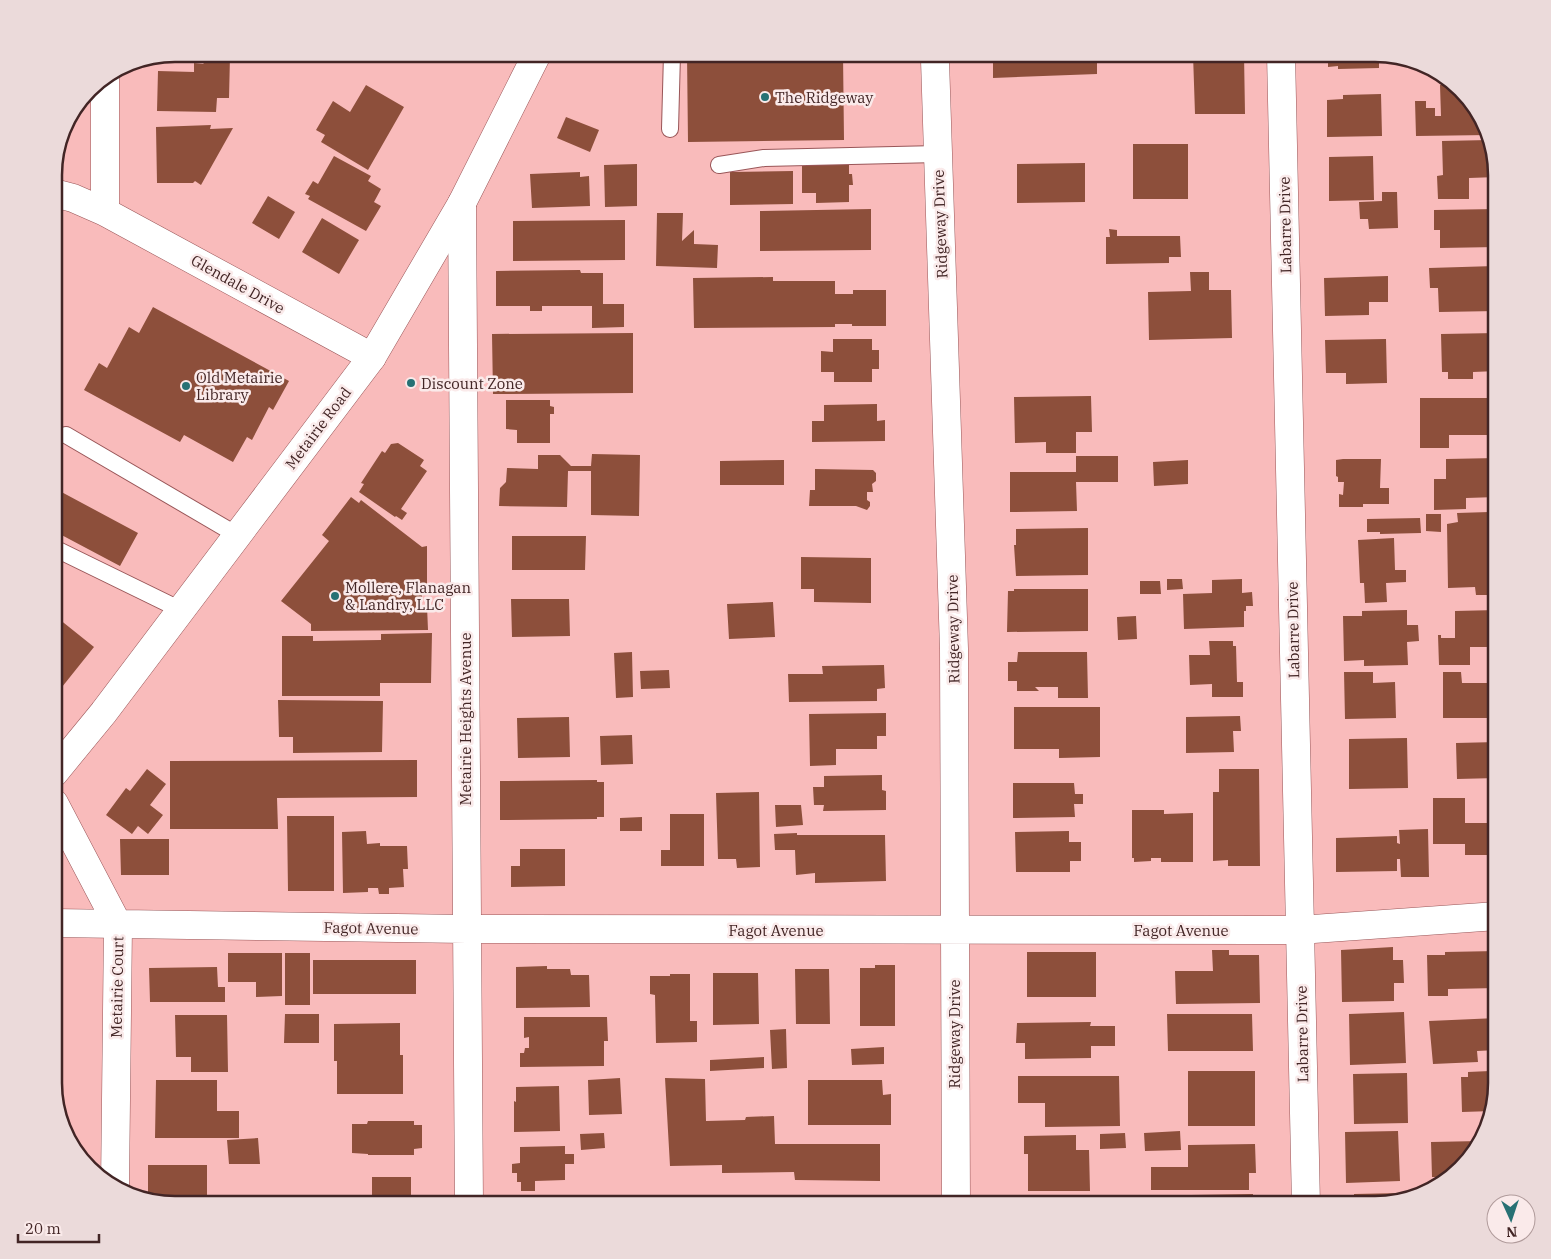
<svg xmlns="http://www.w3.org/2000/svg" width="1551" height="1259" font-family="'IBM Plex Serif',serif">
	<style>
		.building { fill: #8d4f3b }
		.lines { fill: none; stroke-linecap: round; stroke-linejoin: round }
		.lane-casing { stroke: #995658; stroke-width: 18 }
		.street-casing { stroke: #995658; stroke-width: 29 }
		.secondary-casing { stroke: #995658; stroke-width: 29 }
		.lane { stroke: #fff; stroke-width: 16 }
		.street { stroke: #fff; stroke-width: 28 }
		.secondary { stroke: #fff; stroke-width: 28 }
		.poi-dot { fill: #277174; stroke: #faeaea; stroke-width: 2 }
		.labels { text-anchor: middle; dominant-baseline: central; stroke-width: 5; stroke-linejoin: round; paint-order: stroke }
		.poi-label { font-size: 15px; fill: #422525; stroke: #faeaea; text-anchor: start }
		.street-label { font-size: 15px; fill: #422525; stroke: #faeaea }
		.rim { fill: none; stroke: #422525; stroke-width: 2.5 }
	</style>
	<rect width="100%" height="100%" fill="#f9bbbb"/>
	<!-- building -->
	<path class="building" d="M 687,54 L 843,54 L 844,140 L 688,142 Z
		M 996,54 L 1097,54 L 1097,74 L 993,78 L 993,58 L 996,58 Z
		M 1193,54 L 1244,54 L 1245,114 L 1195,114 Z
		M 1328,54 L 1379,54 L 1379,68 L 1338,69 L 1338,66 L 1328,67 Z
		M 196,56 L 230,56 L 229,98 L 217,98 L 216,112 L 157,111 L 158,71 L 194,72 L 194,63 L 204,64 Z
		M 1456,84 L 1485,122 L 1488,135 L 1416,136 L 1415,101 L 1426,101 L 1426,108 L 1435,108 L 1435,116 L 1441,116 L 1440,85 Z
		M 366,85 L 404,107 L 368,170 L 321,142 L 325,135 L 316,130 L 333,101 L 350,112 Z
		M 1381,94 L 1382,136 L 1327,137 L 1327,100 L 1343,99 L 1343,95 Z
		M 566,117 L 599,130 L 590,152 L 557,138 Z
		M 211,125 L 210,129 L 233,128 L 201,185 L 195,181 L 193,183 L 157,183 L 156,127 Z
		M 1489,140 L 1497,177 L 1469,178 L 1469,199 L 1438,199 L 1437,176 L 1443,175 L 1442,141 Z
		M 1133,144 L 1188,144 L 1188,199 L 1133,199 Z
		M 334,156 L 371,176 L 368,181 L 381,189 L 374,202 L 381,206 L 366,231 L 308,199 L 310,196 L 305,194 L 313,181 L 318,184 Z
		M 1373,156 L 1374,200 L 1329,201 L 1329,157 Z
		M 849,158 L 849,174 L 852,174 L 853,185 L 849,185 L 849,202 L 816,203 L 816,193 L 802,193 L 802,159 Z
		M 1085,163 L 1085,202 L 1017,203 L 1017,164 Z
		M 637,164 L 637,206 L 605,207 L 604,165 Z
		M 793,171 L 793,204 L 730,205 L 730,172 Z
		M 580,172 L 580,177 L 589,176 L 590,206 L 532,208 L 530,174 Z
		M 1382,192 L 1397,192 L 1398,228 L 1369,229 L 1368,219 L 1360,219 L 1359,202 L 1382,201 Z
		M 268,196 L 295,212 L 279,239 L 252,223 Z
		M 871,209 L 871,250 L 760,251 L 760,211 Z
		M 1497,209 L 1497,247 L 1440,248 L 1440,230 L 1434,230 L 1434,210 Z
		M 657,213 L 683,213 L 682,241 L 694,230 L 694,244 L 718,245 L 717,268 L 656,266 Z
		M 322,218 L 359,240 L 339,274 L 302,252 Z
		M 625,220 L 625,260 L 513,261 L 513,221 Z
		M 1109,229 L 1117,230 L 1117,236 L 1180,236 L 1181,257 L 1169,257 L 1169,263 L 1106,264 L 1106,237 L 1110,237 Z
		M 1495,266 L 1497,311 L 1439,312 L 1438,288 L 1430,288 L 1429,268 Z
		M 580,270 L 581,273 L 603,273 L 603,304 L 624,304 L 624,327 L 592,328 L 592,306 L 542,306 L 542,311 L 530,311 L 530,306 L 496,306 L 496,271 Z
		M 1190,272 L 1209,272 L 1209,290 L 1231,290 L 1232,338 L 1149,340 L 1148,292 L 1191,291 Z
		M 1388,276 L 1388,302 L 1369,302 L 1369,315 L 1325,316 L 1324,278 Z
		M 773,277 L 773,281 L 835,281 L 835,294 L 853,294 L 853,290 L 886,290 L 886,326 L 852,326 L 852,324 L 835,324 L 835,327 L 694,328 L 693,278 Z
		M 153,307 L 289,381 L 273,410 L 269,407 L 252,440 L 247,437 L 233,462 L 184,435 L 180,442 L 84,390 L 99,363 L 107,368 L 129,327 L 139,333 Z
		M 633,333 L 633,393 L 493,394 L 492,334 Z
		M 1497,333 L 1497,371 L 1473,372 L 1473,379 L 1448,379 L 1448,372 L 1442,372 L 1441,334 Z
		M 833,339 L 872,339 L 872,350 L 879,350 L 879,369 L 872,369 L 872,382 L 834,382 L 834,372 L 821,372 L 821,351 L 833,352 Z
		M 1386,339 L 1387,383 L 1346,384 L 1346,373 L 1326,373 L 1325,340 Z
		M 1091,396 L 1092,432 L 1076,432 L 1076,453 L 1046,453 L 1046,442 L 1015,443 L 1014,397 Z
		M 1420,398 L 1491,398 L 1491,417 L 1497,417 L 1497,433 L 1492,433 L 1492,435 L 1449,435 L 1449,448 L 1420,448 Z
		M 506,400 L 550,400 L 550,406 L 554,407 L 554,414 L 550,414 L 550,443 L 517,443 L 517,430 L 506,429 Z
		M 877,404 L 877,421 L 885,420 L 885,441 L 812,442 L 812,421 L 824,421 L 824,405 Z
		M 398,443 L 424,460 L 420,466 L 427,471 L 401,509 L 407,513 L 402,520 L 396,516 L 395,517 L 359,492 L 364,484 L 361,483 L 382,451 L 385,453 L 391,444 Z
		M 592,454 L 640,455 L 639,516 L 591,515 L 591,471 L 568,471 L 567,507 L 499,506 L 500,488 L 506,482 L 507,468 L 538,469 L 538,455 L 560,455 L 571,466 L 591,466 Z
		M 1076,456 L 1118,456 L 1118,482 L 1076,482 L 1077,511 L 1010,512 L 1010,472 L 1076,472 Z
		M 1497,458 L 1497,497 L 1466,498 L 1466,509 L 1434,510 L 1434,479 L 1446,479 L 1446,459 Z
		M 1343,459 L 1381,459 L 1380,488 L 1389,488 L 1389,504 L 1363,504 L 1363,507 L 1339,507 L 1339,494 L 1343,495 L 1344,482 L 1338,482 L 1338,477 L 1336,476 L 1336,460 Z
		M 784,460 L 784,485 L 720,485 L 720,461 Z
		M 1188,460 L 1188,484 L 1154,486 L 1153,462 Z
		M 815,469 L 873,470 L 876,473 L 876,481 L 872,484 L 873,492 L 867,492 L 867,500 L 870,502 L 870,506 L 867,510 L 856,506 L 809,506 L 810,490 L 815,490 Z
		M 54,488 L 138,533 L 120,566 L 54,531 Z
		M 351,497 L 359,503 L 361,500 L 422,547 L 427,546 L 427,590 L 422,590 L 422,606 L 427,606 L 428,630 L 311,631 L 311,624 L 281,601 L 329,541 L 322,535 Z
		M 1489,512 L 1490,539 L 1497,538 L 1497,595 L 1476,595 L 1475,587 L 1448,588 L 1447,524 L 1458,522 L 1457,513 Z
		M 1426,514 L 1441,514 L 1441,532 L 1426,531 Z
		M 1420,518 L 1421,533 L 1380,534 L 1380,532 L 1367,532 L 1367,519 Z
		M 1088,528 L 1088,575 L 1016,576 L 1014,545 L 1016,545 L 1016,529 Z
		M 512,536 L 586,536 L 585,570 L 512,570 Z
		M 1394,538 L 1395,570 L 1406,570 L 1406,582 L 1386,583 L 1387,602 L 1365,603 L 1364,583 L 1360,583 L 1358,540 Z
		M 801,557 L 871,558 L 871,603 L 814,602 L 814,589 L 801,589 Z
		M 1167,579 L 1182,579 L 1183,589 L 1167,590 Z
		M 1242,579 L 1242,593 L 1252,592 L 1253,606 L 1246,606 L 1246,611 L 1244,611 L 1244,627 L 1184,629 L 1183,594 L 1212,593 L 1212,580 Z
		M 1140,581 L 1160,581 L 1161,594 L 1140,594 Z
		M 1014,589 L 1088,589 L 1088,631 L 1007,632 L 1008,591 L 1014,591 Z
		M 511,599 L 569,599 L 570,636 L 512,637 Z
		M 773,602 L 775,637 L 729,639 L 727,604 Z
		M 1407,610 L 1407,625 L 1418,625 L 1419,641 L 1407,642 L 1408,665 L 1364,666 L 1364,660 L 1344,661 L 1343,616 L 1362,616 L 1362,611 Z
		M 1497,610 L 1497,647 L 1470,647 L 1470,665 L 1439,665 L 1438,635 L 1441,635 L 1441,638 L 1455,638 L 1455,611 Z
		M 54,615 L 94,647 L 54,697 Z
		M 1136,616 L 1137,639 L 1118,640 L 1117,617 Z
		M 432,633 L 431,683 L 380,683 L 380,696 L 282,696 L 282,636 L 313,636 L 313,641 L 381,640 L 381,634 Z
		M 1209,641 L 1233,641 L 1233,646 L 1236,646 L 1237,682 L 1243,682 L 1243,697 L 1212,697 L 1212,684 L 1190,685 L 1189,655 L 1210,655 Z
		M 632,652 L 633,697 L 616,698 L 614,653 Z
		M 1018,652 L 1087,652 L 1088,698 L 1058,698 L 1058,687 L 1035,687 L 1039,691 L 1017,691 L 1017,681 L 1008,681 L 1008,662 L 1017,662 Z
		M 884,665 L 885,688 L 877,689 L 877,701 L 789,702 L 788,674 L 823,674 L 822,666 Z
		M 669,670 L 670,688 L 641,689 L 640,671 Z
		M 1344,672 L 1373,672 L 1373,683 L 1395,682 L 1396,718 L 1345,719 Z
		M 1443,672 L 1461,672 L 1462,683 L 1497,683 L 1497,718 L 1443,718 Z
		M 278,700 L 383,701 L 382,752 L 293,753 L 293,737 L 279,737 Z
		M 1014,707 L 1100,707 L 1100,757 L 1059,758 L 1059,749 L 1014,749 Z
		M 886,713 L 886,736 L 877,736 L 877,749 L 836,749 L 836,765 L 810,766 L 809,714 Z
		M 1240,716 L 1241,731 L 1233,731 L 1234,752 L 1186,753 L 1186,717 Z
		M 569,717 L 570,757 L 518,758 L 517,718 Z
		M 632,735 L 633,764 L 601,765 L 600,736 Z
		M 1407,738 L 1408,788 L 1349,789 L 1349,739 Z
		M 1497,742 L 1497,778 L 1457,779 L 1456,743 Z
		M 417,760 L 417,797 L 277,798 L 278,829 L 170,829 L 170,761 Z
		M 147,769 L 166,784 L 150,805 L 163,815 L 148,834 L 138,826 L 132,834 L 106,815 L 126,788 L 130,791 Z
		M 1219,769 L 1259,769 L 1260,866 L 1228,866 L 1228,860 L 1213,861 L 1213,792 L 1219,792 Z
		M 882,775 L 882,790 L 886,791 L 886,810 L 823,811 L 824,805 L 814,805 L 813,787 L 824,787 L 824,776 Z
		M 597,780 L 597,782 L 604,782 L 604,817 L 597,817 L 597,819 L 500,820 L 500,781 Z
		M 1013,783 L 1074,783 L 1075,794 L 1083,794 L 1083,804 L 1074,804 L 1075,817 L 1013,818 Z
		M 759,792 L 760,867 L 737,868 L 736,859 L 718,859 L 716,793 Z
		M 1433,798 L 1465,798 L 1465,823 L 1497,823 L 1495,855 L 1465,855 L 1465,844 L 1433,844 Z
		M 775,805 L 801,805 L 803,825 L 776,827 Z
		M 1132,810 L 1164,810 L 1164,814 L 1193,813 L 1193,862 L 1161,862 L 1161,858 L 1151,858 L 1151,861 L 1134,862 L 1134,858 L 1132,858 Z
		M 670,814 L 704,814 L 704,866 L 661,866 L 661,850 L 670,850 Z
		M 287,816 L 334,816 L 334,891 L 288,891 Z
		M 642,817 L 642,831 L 620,831 L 620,818 Z
		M 1428,829 L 1429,877 L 1401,877 L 1400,859 L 1397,859 L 1397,871 L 1336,872 L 1336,838 L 1397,836 L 1397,843 L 1400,844 L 1399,830 Z
		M 366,831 L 367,844 L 380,843 L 380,846 L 407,846 L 408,869 L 403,869 L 404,887 L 389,888 L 389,894 L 379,894 L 378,888 L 368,888 L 368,892 L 343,893 L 342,832 Z
		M 1069,831 L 1069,842 L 1081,842 L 1081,861 L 1070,861 L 1070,872 L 1016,872 L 1015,832 Z
		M 797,833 L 797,835 L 885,835 L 886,881 L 815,883 L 815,873 L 796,875 L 795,850 L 775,850 L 774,834 Z
		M 120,839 L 169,839 L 169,875 L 121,875 Z
		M 520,849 L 565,849 L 565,886 L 511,887 L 511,866 L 520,866 Z
		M 1393,947 L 1393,960 L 1403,960 L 1404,983 L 1394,983 L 1394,1001 L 1342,1002 L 1341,950 Z
		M 1212,950 L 1229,950 L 1229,955 L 1259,955 L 1260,1003 L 1176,1004 L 1175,971 L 1213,971 Z
		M 1497,951 L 1497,988 L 1448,989 L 1448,996 L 1428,996 L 1427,955 L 1445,955 L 1445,952 Z
		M 1027,952 L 1096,952 L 1096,997 L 1027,997 Z
		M 228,953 L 282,953 L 282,996 L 256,997 L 256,982 L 228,982 Z
		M 285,953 L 310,953 L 310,1005 L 285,1005 Z
		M 313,960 L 416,960 L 416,994 L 313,994 Z
		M 875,965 L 895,965 L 895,1026 L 860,1026 L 860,968 L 875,968 Z
		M 547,966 L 547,969 L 570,969 L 571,975 L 589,975 L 590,1007 L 516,1008 L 516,967 Z
		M 217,967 L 218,987 L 225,987 L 225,1002 L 150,1002 L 149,968 Z
		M 795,969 L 829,969 L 830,1024 L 796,1024 Z
		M 713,973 L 758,973 L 759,1024 L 713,1025 Z
		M 670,974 L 690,974 L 690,1021 L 697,1021 L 697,1042 L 656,1043 L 655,995 L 650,994 L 650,976 L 670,976 Z
		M 1404,1012 L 1406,1063 L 1350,1065 L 1349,1014 Z
		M 285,1014 L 319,1014 L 319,1043 L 284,1043 Z
		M 1167,1014 L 1252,1014 L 1253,1051 L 1168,1051 Z
		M 175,1015 L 227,1015 L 228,1072 L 191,1072 L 191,1057 L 176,1057 Z
		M 524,1017 L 607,1017 L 608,1041 L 604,1041 L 604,1066 L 520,1067 L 520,1053 L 524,1053 L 525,1048 L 529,1048 L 529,1037 L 524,1038 Z
		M 1497,1018 L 1497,1050 L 1477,1051 L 1478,1062 L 1433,1064 L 1429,1021 Z
		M 1091,1022 L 1090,1026 L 1115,1026 L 1115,1046 L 1091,1046 L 1091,1058 L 1025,1059 L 1025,1043 L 1016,1043 L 1017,1023 Z
		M 400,1023 L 400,1055 L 403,1055 L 403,1094 L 337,1094 L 337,1061 L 334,1061 L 334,1024 Z
		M 786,1029 L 787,1068 L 772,1069 L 770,1030 Z
		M 884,1047 L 884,1064 L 852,1065 L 851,1049 Z
		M 764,1057 L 764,1068 L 710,1071 L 710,1060 Z
		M 1188,1071 L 1255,1071 L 1255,1126 L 1188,1126 Z
		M 1490,1071 L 1491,1077 L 1497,1077 L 1493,1111 L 1462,1112 L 1461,1077 L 1468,1077 L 1468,1072 Z
		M 1407,1073 L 1408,1123 L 1354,1124 L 1353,1074 Z
		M 1018,1076 L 1119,1076 L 1120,1126 L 1045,1127 L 1045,1103 L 1018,1103 Z
		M 620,1078 L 622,1114 L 589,1115 L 588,1080 Z
		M 665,1078 L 705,1079 L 706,1121 L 745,1120 L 746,1117 L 774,1116 L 775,1144 L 880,1144 L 880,1181 L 795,1180 L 794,1172 L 722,1173 L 722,1165 L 670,1166 Z
		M 156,1080 L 217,1080 L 217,1111 L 239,1111 L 239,1138 L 155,1138 Z
		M 808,1080 L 882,1080 L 883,1095 L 891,1094 L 891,1125 L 808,1125 Z
		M 559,1086 L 560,1131 L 514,1132 L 514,1101 L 516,1102 L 516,1087 Z
		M 368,1121 L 414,1121 L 414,1125 L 422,1125 L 422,1148 L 414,1149 L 414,1155 L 368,1155 L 368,1154 L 352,1153 L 352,1124 L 367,1124 Z
		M 1180,1131 L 1181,1150 L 1145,1151 L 1144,1133 Z
		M 1398,1131 L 1400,1181 L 1346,1183 L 1345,1132 Z
		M 604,1133 L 605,1148 L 581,1150 L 580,1134 Z
		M 1125,1133 L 1126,1148 L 1100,1149 L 1100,1134 Z
		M 1076,1135 L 1076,1150 L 1089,1150 L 1090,1191 L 1028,1191 L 1028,1154 L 1024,1154 L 1024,1136 Z
		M 258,1138 L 260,1164 L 229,1164 L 227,1140 Z
		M 1480,1141 L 1467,1163 L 1449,1177 L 1432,1177 L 1431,1142 Z
		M 1255,1144 L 1256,1173 L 1249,1173 L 1249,1190 L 1151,1190 L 1151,1167 L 1188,1167 L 1188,1145 Z
		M 565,1146 L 565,1154 L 574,1154 L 574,1164 L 565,1164 L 565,1180 L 535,1181 L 535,1191 L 521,1191 L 521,1182 L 517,1182 L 517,1173 L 512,1173 L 512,1164 L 520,1163 L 520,1147 Z
		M 148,1165 L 207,1165 L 207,1197 L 148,1198 Z
		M 372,1177 L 411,1177 L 411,1205 L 372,1205 Z
		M 1402,1193 L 1402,1199 L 1375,1205 L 1354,1205 L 1354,1194 Z
		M 1253,1194 L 1253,1205 L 1192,1205 L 1191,1195 Z
		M 808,1197 L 838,1197 L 838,1205 L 808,1205 Z
		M 642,1200 L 642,1205 L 625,1205 L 624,1201 Z
		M 714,1200 L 714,1205 L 649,1205 L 649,1201 Z
		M 533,1201 L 533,1205 L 514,1205 L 514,1202 Z"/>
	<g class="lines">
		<defs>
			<path id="lane" d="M 670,129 L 672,54
				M 719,165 L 764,158 L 938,154
				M 66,435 L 237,535
				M 54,548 L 181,610"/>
			<path id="street" d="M 933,54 L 935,60 L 954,649 L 956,1205
				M 1281,54 L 1306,1205
				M 105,78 L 105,212
				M 54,193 L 73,198 L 105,212 L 372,357
				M 462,203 L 469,1205
				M 54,803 L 118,925 L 115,1187
				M 54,923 L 467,929 L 1299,930 L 1497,916"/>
			<path id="secondary" d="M 54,773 L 104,712 L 372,357 L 462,203 L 537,54"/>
		</defs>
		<!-- lane casing -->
		<use href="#lane" class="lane-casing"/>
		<!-- street casing -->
		<use href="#street" class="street-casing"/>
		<!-- secondary casing -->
		<use href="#secondary" class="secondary-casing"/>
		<!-- lane -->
		<use href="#lane" class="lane"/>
		<!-- street -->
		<use href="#street" class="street"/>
		<!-- secondary -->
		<use href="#secondary" class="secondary"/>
	</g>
	<!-- markers -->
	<g class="poi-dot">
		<circle cx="765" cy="97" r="5"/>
		<circle cx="411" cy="383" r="5"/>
		<circle cx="186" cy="386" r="5"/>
		<circle cx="335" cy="596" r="5"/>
	</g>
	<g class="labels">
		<!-- poi labels -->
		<g class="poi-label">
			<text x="775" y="97">The Ridgeway</text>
			<text x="196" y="377">Old Metairie<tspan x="196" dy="17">Library</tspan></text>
			<text x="421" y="383">Discount Zone</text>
			<text x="345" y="587">Mollere, Flanagan<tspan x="345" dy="17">&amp; Landry, LLC</tspan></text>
		</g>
		<!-- street labels -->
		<g class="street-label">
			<text transform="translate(940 224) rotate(-92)">Ridgeway Drive</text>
			<text transform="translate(1285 225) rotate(-91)">Labarre Drive</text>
			<text transform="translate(238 284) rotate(29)">Glendale Drive</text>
			<text transform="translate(318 428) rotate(-53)">Metairie Road</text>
			<text transform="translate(953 629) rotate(-91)">Ridgeway Drive</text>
			<text transform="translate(1293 630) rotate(-91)">Labarre Drive</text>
			<text transform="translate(465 719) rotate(-90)">Metairie Heights Avenue</text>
			<text transform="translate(371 928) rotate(1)">Fagot Avenue</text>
			<text x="776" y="930">Fagot Avenue</text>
			<text x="1181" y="930">Fagot Avenue</text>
			<text transform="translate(117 987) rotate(-89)">Metairie Court</text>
			<text transform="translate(954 1034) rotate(-90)">Ridgeway Drive</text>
			<text transform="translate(1302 1034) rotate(-91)">Labarre Drive</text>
		</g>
	</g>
	<!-- crop -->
	<path d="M0 0H1551V1259H0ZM175 62H1375A113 113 0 0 1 1488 175V1083A113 113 0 0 1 1375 1196H175A113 113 0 0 1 62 1083V175A113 113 0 0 1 175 62Z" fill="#ebdada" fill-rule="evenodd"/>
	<path class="rim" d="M175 62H1375A113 113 0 0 1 1488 175V1083A113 113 0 0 1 1375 1196H175A113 113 0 0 1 62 1083V175A113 113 0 0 1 175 62Z"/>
	<!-- north arrow -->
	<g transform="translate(1511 1219) rotate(177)"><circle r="24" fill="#faeaea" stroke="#b09b9b"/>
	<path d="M0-4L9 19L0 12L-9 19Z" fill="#277174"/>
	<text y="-8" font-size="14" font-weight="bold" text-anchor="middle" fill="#422525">N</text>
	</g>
	<!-- scale -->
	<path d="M18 1234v8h81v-8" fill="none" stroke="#422525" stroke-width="2.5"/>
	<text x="25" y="1234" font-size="15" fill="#422525" stroke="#faeaea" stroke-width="4" paint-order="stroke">20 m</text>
</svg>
